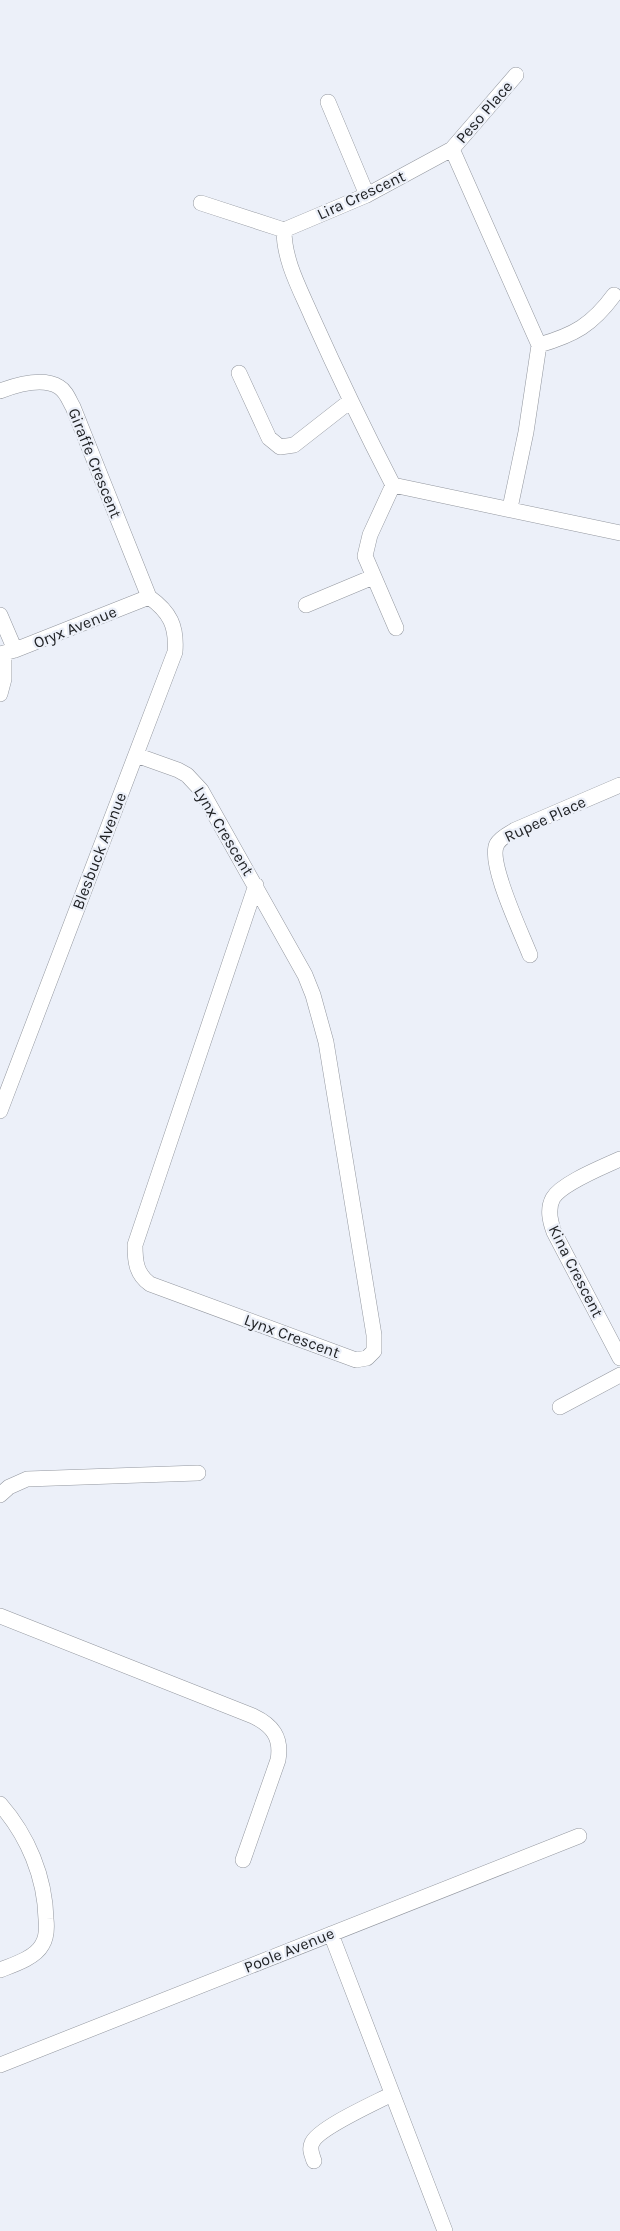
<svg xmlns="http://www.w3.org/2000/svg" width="620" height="2231" font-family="Karla,sans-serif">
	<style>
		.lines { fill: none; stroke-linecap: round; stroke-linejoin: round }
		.minor-casing { stroke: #93979f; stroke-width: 16 }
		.minor { stroke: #fff; stroke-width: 15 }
		.labels { text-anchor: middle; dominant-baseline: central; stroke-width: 4.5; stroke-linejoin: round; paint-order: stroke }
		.street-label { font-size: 16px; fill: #212326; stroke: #ecf0f9 }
	</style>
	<rect width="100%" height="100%" fill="#ecf0f9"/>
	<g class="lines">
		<defs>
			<path id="minor" d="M 328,102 L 367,195
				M 452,149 L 539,345 L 526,432 L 510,508
				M 201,203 L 284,230
				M 284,230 L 367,195 L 452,149 L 516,75
				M 284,230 C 284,261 300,289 312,317 C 338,375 364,429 393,485
				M 539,345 C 574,335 592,325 614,295
				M 239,373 L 269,438 L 280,447 L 294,445 L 349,402
				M 0,391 C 16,385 43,377 59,387 C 66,391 69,400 73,407 L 149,597
				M 393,485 L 620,533
				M 393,485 L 370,535 L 365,556 L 396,628
				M 306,605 L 373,577
				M 0,615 L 15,650
				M 0,654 L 15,650 L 149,597
				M 0,694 L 4,679 L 4,653
				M 136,755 L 178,770 L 187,775 L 201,790 L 305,975 L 313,995 L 326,1042 L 374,1335 L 374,1351 L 367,1358 L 356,1360 L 150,1284 C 136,1274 135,1261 135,1245 L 256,885
				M 530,955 C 522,934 487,862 497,844 C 501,837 509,834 515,830 L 620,785
				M 0,1111 L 175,652 C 177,626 170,612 149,597
				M 620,1159 C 603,1167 562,1183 553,1198 C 547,1209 550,1221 554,1232 L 620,1358
				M 560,1407 L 620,1375
				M 0,1495 L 9,1487 L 27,1479 L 198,1473
				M 0,1616 L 253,1716 C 272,1725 282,1737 278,1760 L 243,1860
				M 0,1804 C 28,1836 45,1877 46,1919 C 47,1928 47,1937 42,1945 C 35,1958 13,1965 0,1970
				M 331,1934 L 445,2231
				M 0,2065 L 579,1836
				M 314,2161 C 312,2155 309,2149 312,2143 C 318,2128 377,2102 392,2094"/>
		</defs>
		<!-- minor casing -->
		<use href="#minor" class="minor-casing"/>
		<!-- minor -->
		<use href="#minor" class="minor"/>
	</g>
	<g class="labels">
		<!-- street labels -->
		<g class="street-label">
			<text transform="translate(484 112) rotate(-49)">Peso Place</text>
			<text transform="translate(361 195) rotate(-25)">Lira Crescent</text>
			<text transform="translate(95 463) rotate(68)">Giraffe Crescent</text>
			<text transform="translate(75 627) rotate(-22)">Oryx Avenue</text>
			<text transform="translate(545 819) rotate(-25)">Rupee Place</text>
			<text transform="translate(224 831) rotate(59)">Lynx Crescent</text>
			<text transform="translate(99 851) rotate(-69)">Blesbuck Avenue</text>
			<text transform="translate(576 1271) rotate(63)">Kina Crescent</text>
			<text transform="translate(292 1336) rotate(20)">Lynx Crescent</text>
			<text transform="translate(289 1950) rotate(-22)">Poole Avenue</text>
		</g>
	</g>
</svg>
